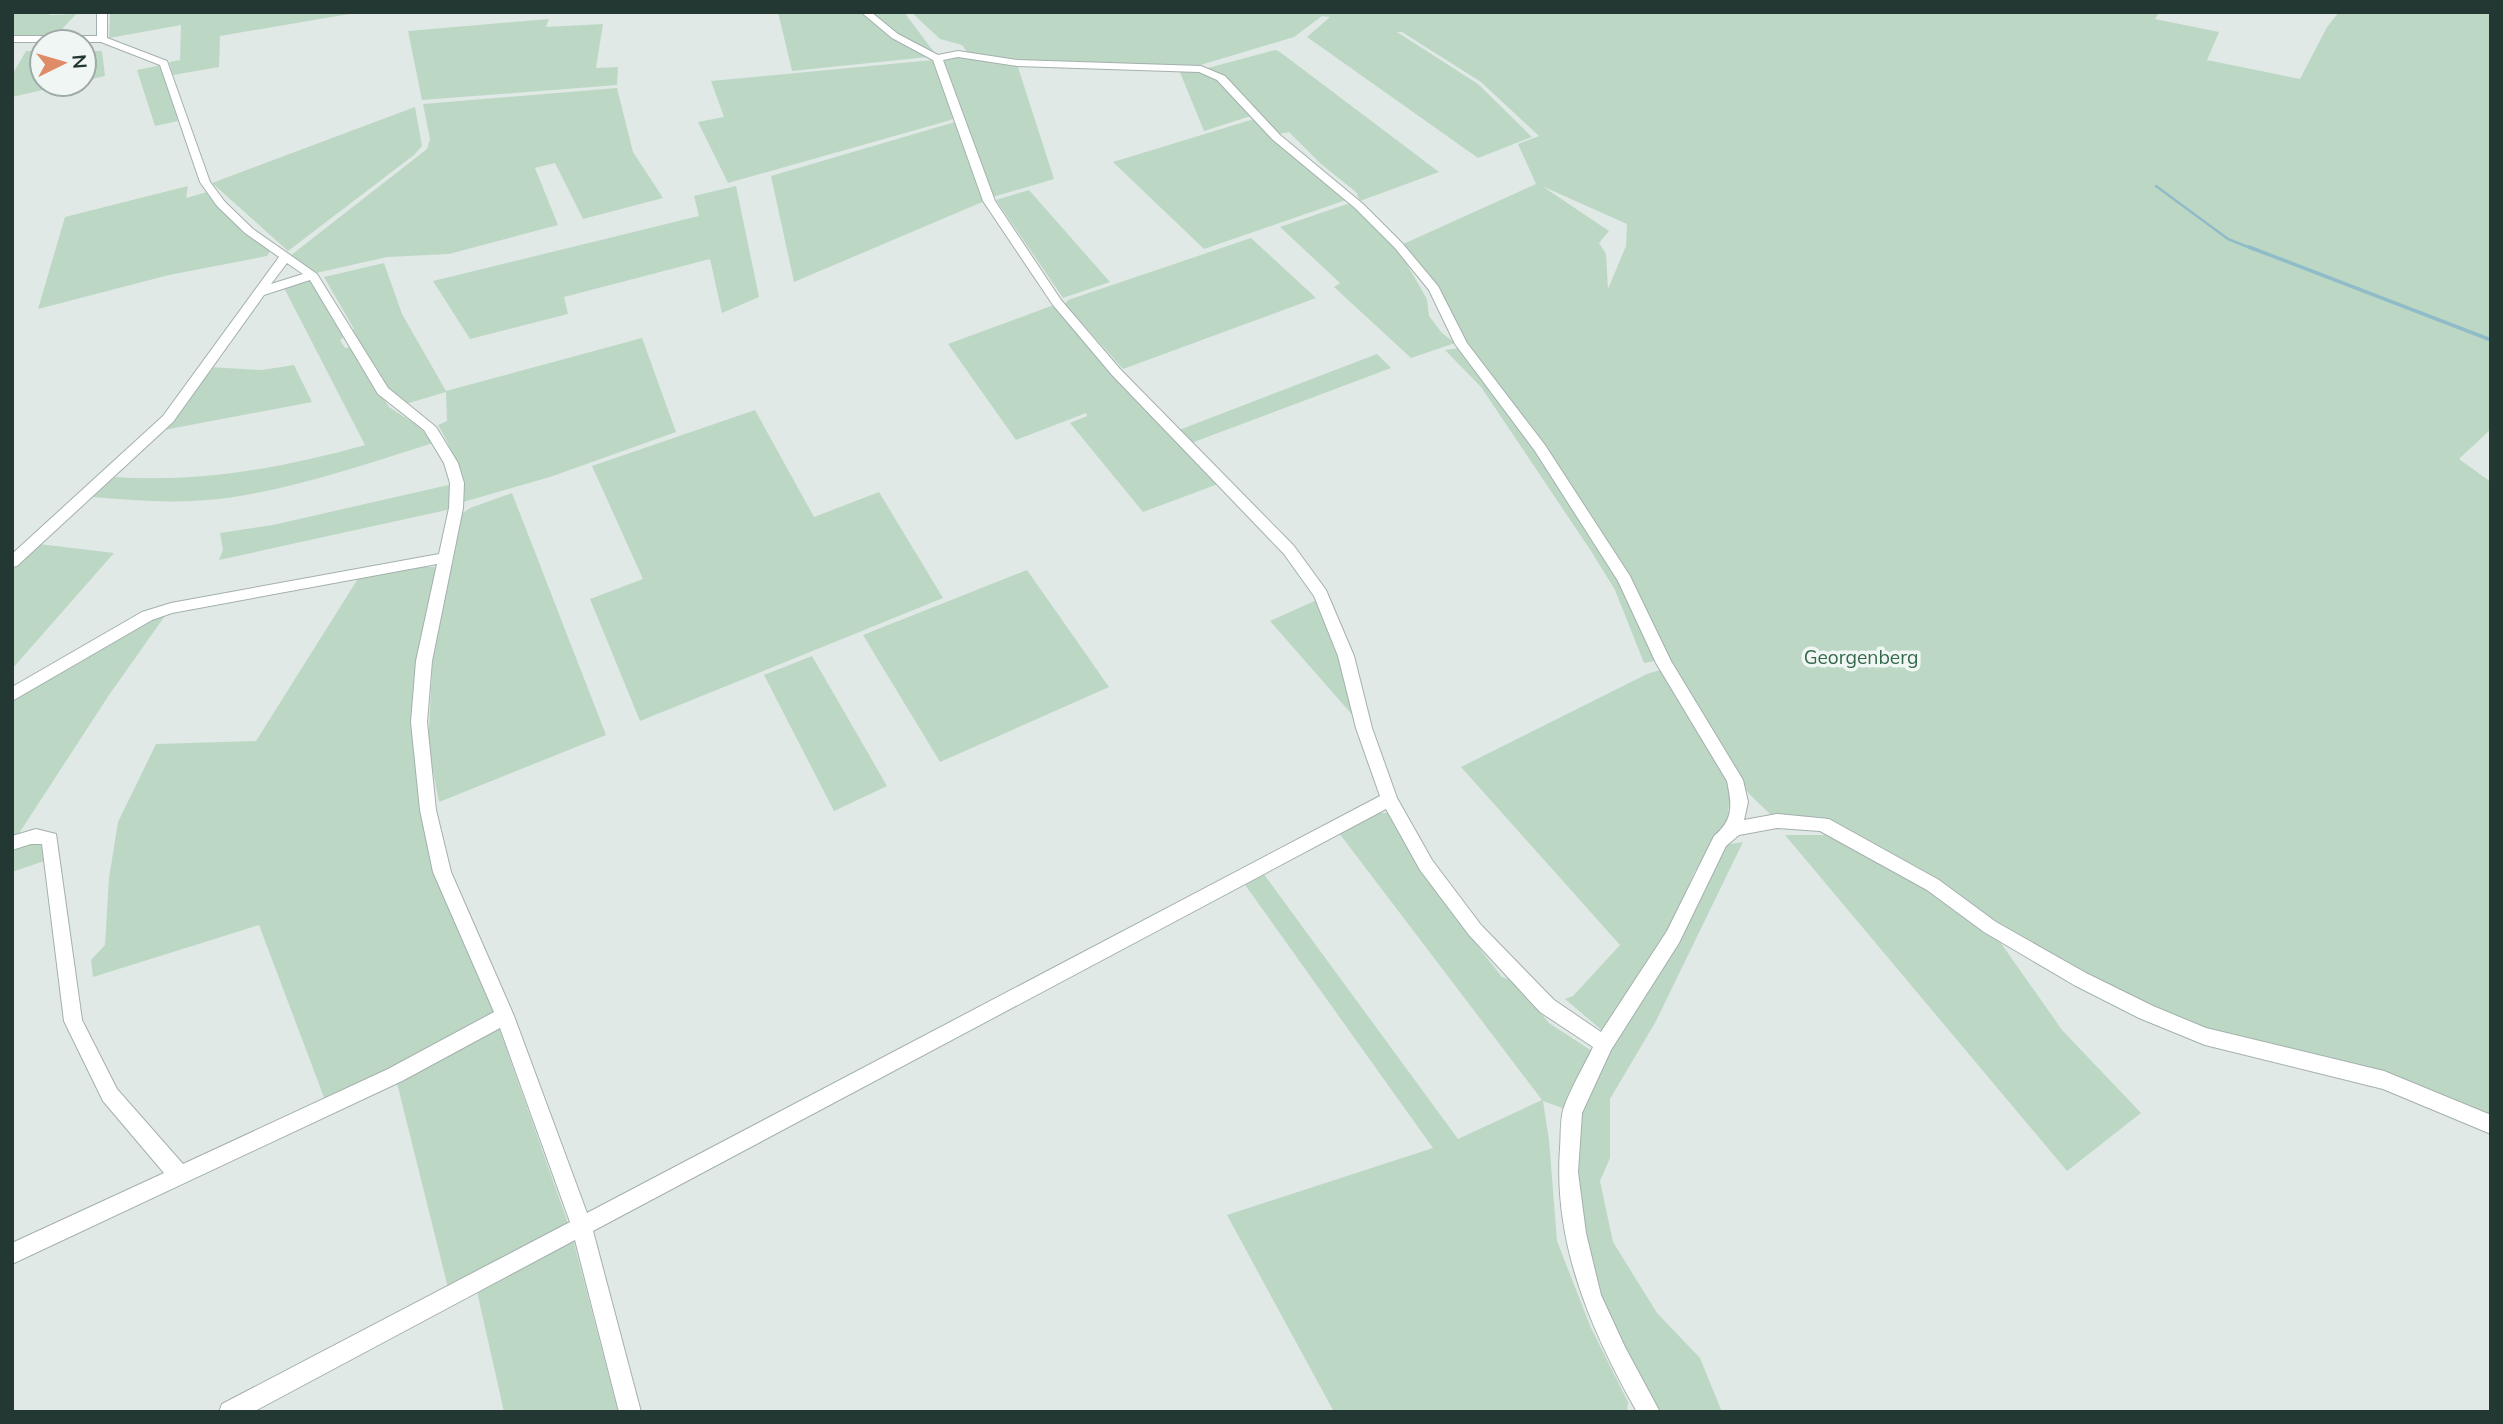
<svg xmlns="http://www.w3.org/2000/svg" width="2503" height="1424" font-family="Mulish,sans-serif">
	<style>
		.green { fill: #bcd8c5; fill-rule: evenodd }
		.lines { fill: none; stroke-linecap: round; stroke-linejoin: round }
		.stream-far1 { stroke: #8fbcc8; stroke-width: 2.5 }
		.stream { stroke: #8fbcc8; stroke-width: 3.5 }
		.minor-casing { stroke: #a4b0ad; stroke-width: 2 }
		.minor { fill: #fff; fill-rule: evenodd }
		.labels { text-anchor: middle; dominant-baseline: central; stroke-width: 7; stroke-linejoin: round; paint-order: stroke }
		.park-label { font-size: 19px; fill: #33694a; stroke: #f0f6f4 }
	</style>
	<rect width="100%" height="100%" fill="#e0e9e6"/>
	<!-- green -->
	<path class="green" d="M 12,12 L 51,12 L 49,15 L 76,14 L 53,39 L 12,39 Z
		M 110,12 L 361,12 L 220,36 L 219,67 L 173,75 L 169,62 L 180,60 L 181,25 L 109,38 Z
		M 778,12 L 861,12 L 928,57 L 792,71 Z
		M 869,12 L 904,12 L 934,52 L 932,54 L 897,34 Z
		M 911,12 L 2160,12 L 2155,19 L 2219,32 L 2207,60 L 2300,79 L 2327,27 L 2339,12 L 2491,12 L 2491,429 L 2459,459 L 2491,482 L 2491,1125 L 2438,1101 L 2205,1036 L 1991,929 L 2062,1030 L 2141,1113 L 2067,1171 L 1785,835 L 1841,835 L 1777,821 L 1735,780 L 1625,580 L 1461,344 L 1434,289 L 1399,246 L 1536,184 L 1518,144 L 1539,136 L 1481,82 L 1402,32 L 1397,32 L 1478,84 L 1532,137 L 1478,158 L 1307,37 L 1330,17 L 1322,16 L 1294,37 L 1197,66 L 1017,62 L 967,52 L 962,45 L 940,39 ZM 1542,186 L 1627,224 L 1626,246 L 1608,289 L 1606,254 L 1599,243 L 1609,231 Z
		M 549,19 L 546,27 L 603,24 L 596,68 L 618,67 L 617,85 L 422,100 L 408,31 Z
		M 1275,50 L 1280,52 L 1439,172 L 1360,201 L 1356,192 L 1321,164 L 1289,132 L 1279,134 L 1230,82 L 1208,68 Z
		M 26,51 L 42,51 L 42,84 L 69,84 L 12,97 L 12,75 Z
		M 84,51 L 102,51 L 105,76 L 84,81 Z
		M 957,57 L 1017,64 L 1054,179 L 993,197 L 962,119 L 944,59 Z
		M 933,60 L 954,118 L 951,120 L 728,183 L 698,122 L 724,117 L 711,81 Z
		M 162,65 L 178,121 L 155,126 L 137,70 Z
		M 1179,70 C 1215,70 1229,90 1251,116 L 1204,131 Z
		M 617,88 L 633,152 L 663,198 L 583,219 L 555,163 L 535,168 L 558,225 L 449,254 L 387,257 L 316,273 L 290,256 L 427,149 L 430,139 L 423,104 Z
		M 415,107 L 422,146 L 414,155 L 288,251 L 212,183 Z
		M 1254,119 L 1346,200 L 1204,249 L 1113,162 Z
		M 955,122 L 987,200 L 794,282 L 771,176 Z
		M 188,186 L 186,198 L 207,192 L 270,251 L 267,256 L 169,275 L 38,309 L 65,217 Z
		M 736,186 L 759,297 L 722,313 L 710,259 L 564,297 L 568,314 L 470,339 L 433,281 L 699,216 L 694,196 Z
		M 1029,190 L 1110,282 L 1063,298 L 996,200 Z
		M 1347,204 L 1356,206 L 1397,247 L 1427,299 L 1429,316 L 1442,333 L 1455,343 L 1411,358 L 1334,287 L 1340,283 L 1280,227 Z
		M 1251,238 L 1316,298 L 1123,369 L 1065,304 L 1068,300 Z
		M 384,263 L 402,314 L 446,391 L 642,338 L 676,432 L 550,477 L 463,502 C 462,472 453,451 438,425 L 447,421 L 446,392 L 399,406 L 347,332 L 354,329 L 324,277 Z
		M 310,278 L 345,336 L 340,340 L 345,348 L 351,347 L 389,407 L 420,427 L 433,443 C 366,464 297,488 227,498 C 182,504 138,501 93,497 L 114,477 C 199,483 283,468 365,445 L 282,284 Z
		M 1051,306 L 1057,307 L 1218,484 L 1143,512 L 1070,423 L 1087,416 L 1086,413 L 1016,440 L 948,344 Z
		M 1460,348 C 1537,448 1604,545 1659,660 L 1644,663 L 1615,590 L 1591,551 L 1481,387 L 1445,350 Z
		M 1377,354 L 1391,368 L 1186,445 L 1174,432 Z
		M 294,365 L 312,402 L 164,430 L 209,367 L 262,370 Z
		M 755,410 L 814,517 L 879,492 L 943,598 L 640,721 L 590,599 L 643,579 L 592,466 Z
		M 457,483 L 456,508 L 219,560 L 223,550 L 220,533 L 273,525 Z
		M 512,493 L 606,735 L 439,802 L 428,746 L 433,652 L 458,516 L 470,508 Z
		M 39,544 L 114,553 L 12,669 L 12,569 Z
		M 420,567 L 436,567 L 421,644 L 413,714 L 424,831 L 439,880 L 494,1014 L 325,1100 L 259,925 L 93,977 L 91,960 L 105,945 L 109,878 L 118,822 L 156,744 L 256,741 L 359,577 Z
		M 1027,570 L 1109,687 L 940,762 L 863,635 Z
		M 1319,599 L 1330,623 L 1355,718 L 1270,621 Z
		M 167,613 L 109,695 L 16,838 L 12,839 L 12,700 L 145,621 Z
		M 812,656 L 887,786 L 834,811 L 764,675 Z
		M 1660,670 L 1731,785 L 1728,817 L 1694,873 L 1665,940 L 1604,1032 L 1565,999 L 1573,996 L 1620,945 L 1461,767 L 1647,674 Z
		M 1379,813 L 1389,813 L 1476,944 L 1502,977 L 1514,981 L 1549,1023 L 1592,1051 L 1565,1109 L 1543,1101 L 1549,1140 L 1557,1241 L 1591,1328 L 1628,1402 L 1627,1412 L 1334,1412 L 1227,1215 L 1433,1148 L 1243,882 L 1263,873 L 1458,1139 L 1542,1100 L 1339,833 Z
		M 32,842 L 45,842 L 50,859 L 12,872 L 12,848 Z
		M 1743,842 L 1656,1021 L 1610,1099 L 1610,1158 L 1600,1181 L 1613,1242 L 1657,1313 L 1700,1358 L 1722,1412 L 1649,1412 L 1617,1355 L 1576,1233 L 1579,1110 L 1599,1064 L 1724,845 Z
		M 499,1028 L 568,1223 L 448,1288 L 396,1079 Z
		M 573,1239 L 618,1412 L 504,1412 L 476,1287 Z"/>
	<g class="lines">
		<!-- stream-far1 -->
		<path class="stream-far1" d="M 2156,186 L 2228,239 L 2253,249"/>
		<!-- stream -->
		<path class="stream" d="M 2249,247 L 2491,340"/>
		<defs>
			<path id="minor" d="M 97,12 L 107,12 L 107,38 L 167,61 L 210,182 L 225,202 L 253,229 L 317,274 L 388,388 L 436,427 L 458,463 L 464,483 L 463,508 L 432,661 L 427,722 L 436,810 L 451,872 L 514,1016 L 587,1213 L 1380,796 L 1356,728 L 1338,656 L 1314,596 L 1284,554 L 1112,375 L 1053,305 L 983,201 L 933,60 L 892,38 L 861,12 L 871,12 L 898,34 L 938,55 L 958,51 L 1017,60 L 1201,66 L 1225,76 L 1280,135 L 1363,204 L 1403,244 L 1438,286 L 1467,343 L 1545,445 L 1630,576 L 1671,661 L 1743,780 L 1748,802 L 1744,820 L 1777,814 L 1829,819 L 1939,880 L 1996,922 L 2086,973 L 2153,1006 L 2206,1028 L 2384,1071 L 2491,1115 L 2491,1134 L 2383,1089 L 2205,1045 L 2139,1018 L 2074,985 L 1984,932 L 1927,890 L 1820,831 L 1777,828 L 1739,835 L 1726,846 L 1679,943 L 1611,1050 L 1582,1113 L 1578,1172 L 1586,1233 L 1601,1295 L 1625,1347 L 1660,1412 L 1637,1412 C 1591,1331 1553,1243 1560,1148 C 1561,1136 1560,1122 1563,1110 C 1570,1089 1583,1068 1593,1047 L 1540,1012 L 1469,935 L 1420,870 L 1386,809 L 593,1231 L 641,1412 L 619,1412 L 575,1240 L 253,1412 L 219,1412 L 222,1404 L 570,1222 L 500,1028 L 402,1081 L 12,1264 L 12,1243 L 164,1173 L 103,1101 L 64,1021 L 42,844 L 31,844 L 12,850 L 12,836 L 36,829 L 56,834 L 82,1020 L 117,1089 L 183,1164 L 388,1069 L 494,1012 L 433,872 L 420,810 L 411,722 L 416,661 L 437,564 L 172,613 L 152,620 L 12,701 L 12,687 L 142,612 L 171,603 L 439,554 L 449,508 L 450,483 L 444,463 L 424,430 L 378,394 L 310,280 L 264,295 L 173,422 L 17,566 L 12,567 L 12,554 L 163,416 L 279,257 L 245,233 L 217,206 L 200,182 L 160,65 L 101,42 L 12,42 L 12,36 L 97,36 ZM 958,57 L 1017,66 L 1199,72 L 1217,80 L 1272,139 L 1355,208 L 1395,248 L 1429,290 L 1455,344 L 1535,451 L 1618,581 L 1656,663 L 1727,781 C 1732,805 1734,819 1714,836 L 1667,931 L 1601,1032 L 1554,1000 L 1481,925 L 1432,860 L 1397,798 L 1372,728 L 1354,656 L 1326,590 L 1294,546 L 1120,369 L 1061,300 L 995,201 L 943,60 ZM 287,263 L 303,274 L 271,284 Z"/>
		</defs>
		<!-- minor casing -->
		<use href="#minor" class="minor-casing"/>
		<!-- minor -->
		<use href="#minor" class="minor"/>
	</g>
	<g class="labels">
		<!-- park labels -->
		<g class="park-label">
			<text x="1861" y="657">Georgenberg</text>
		</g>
	</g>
	<!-- border -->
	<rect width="2503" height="1424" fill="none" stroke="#233733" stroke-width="28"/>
	<!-- north arrow -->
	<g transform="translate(63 63) rotate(85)"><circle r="33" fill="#f0f6f4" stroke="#9eaaa7" stroke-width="2"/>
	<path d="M0-5L12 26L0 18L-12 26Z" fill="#e08b67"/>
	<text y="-10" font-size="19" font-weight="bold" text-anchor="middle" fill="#233733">N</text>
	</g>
</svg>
